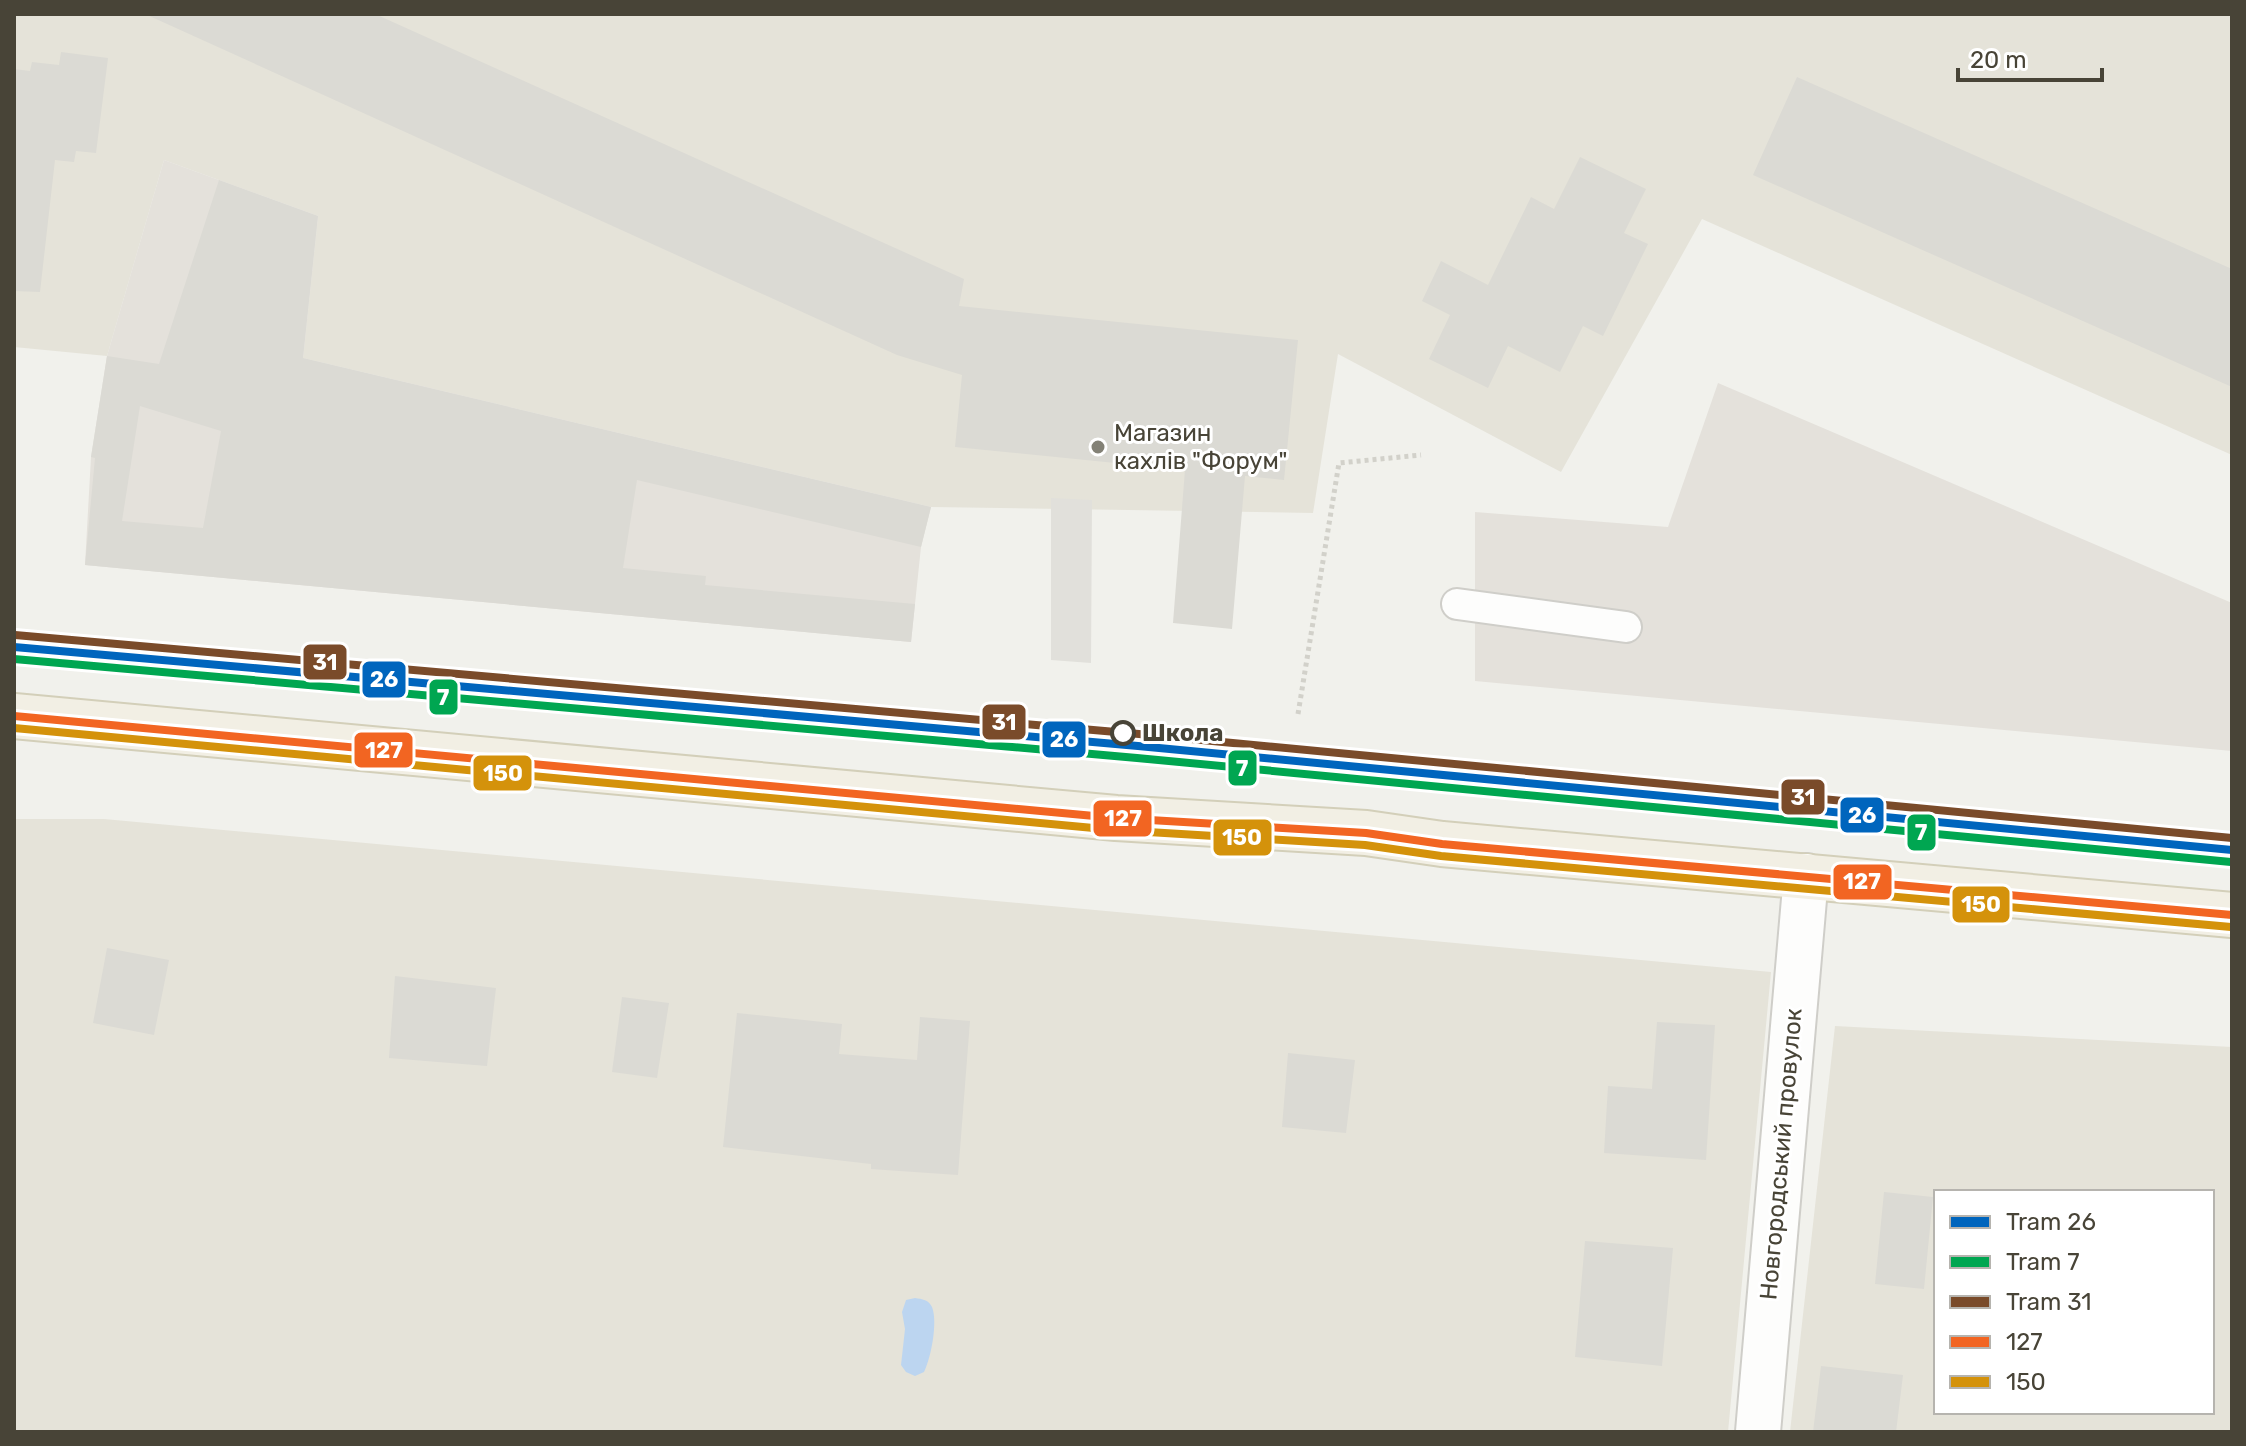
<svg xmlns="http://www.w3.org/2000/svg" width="2246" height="1446" font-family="Rubik,sans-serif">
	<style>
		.residential { fill: #e5e3d9; fill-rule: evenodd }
		.industrial { fill: #e4e1db }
		.parking { fill: #e1e0db }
		.water { fill: #bcd5f0 }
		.building { fill: #dbdad4; fill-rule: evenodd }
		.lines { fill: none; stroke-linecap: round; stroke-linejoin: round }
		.service-casing { stroke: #cfcec9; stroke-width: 34 }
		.minor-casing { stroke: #cfcec9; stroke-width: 48 }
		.primary-casing { stroke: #d3cfb9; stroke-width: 48 }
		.path { stroke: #d2d1ca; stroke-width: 5; stroke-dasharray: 4 4; stroke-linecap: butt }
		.service { stroke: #fdfdfc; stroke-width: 30 }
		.minor { stroke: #fdfdfc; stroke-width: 44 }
		.primary { stroke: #f2efe4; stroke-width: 44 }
		.bus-1-casing { stroke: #fff; stroke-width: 14 }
		.bus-2-casing { stroke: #fff; stroke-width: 14 }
		.bus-1 { stroke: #f26522; stroke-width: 8 }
		.bus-2 { stroke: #d4920b; stroke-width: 8 }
		.tram-1-casing { stroke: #fff; stroke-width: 14 }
		.tram-2-casing { stroke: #fff; stroke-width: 14 }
		.tram-3-casing { stroke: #fff; stroke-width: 14 }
		.tram-1 { stroke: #0065bd; stroke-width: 8 }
		.tram-2 { stroke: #00a651; stroke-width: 8 }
		.tram-3 { stroke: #7a4b2a; stroke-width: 8 }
		.poi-dot { fill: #838176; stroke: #fff; stroke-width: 3 }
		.stop-dot { fill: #fff; stroke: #484437; stroke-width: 4 }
		.labels { text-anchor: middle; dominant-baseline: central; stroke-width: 6; stroke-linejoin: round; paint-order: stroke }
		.poi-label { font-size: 24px; fill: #484437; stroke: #fff; text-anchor: start }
		.stop-label { font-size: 24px; font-weight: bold; fill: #484437; stroke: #fff; text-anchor: start }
		.street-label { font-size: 24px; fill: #484437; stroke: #fff }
		.line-badge { stroke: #fff; stroke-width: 3 }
		.badge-label { font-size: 22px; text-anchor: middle; font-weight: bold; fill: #fff }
	</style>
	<rect width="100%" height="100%" fill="#f1f1ec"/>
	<!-- residential -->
	<path class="residential" d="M 14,14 L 2232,14 L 2232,455 L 1702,219 L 1561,472 L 1338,354 L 1313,513 L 931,507 L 303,358 L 318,216 L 164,160 L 107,356 L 14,347 Z
		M 14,819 L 104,819 L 1771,972 L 1728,1432 L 14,1432 Z
		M 1835,1026 L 2232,1047 L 2232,1432 L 1790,1432 ZM 1936,1192 L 2212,1192 L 2212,1412 L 1936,1412 Z"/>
	<!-- industrial -->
	<path class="industrial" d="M 164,160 L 318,216 L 303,358 L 931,507 L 921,547 L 911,642 L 85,565 L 91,457 L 107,356 Z
		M 1718,383 L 2232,603 L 2232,751 L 1475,681 L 1475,512 L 1668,527 Z"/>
	<!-- parking -->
	<path class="parking" d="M 1051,498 L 1092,500 L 1091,663 L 1051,660 Z"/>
	<!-- water -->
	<path class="water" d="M 915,1298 C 922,1299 929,1300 932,1307 C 938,1322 931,1358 924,1372 L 915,1376 L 906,1372 L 901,1365 L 905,1329 L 902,1312 L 906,1300 Z"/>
	<!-- building -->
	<path class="building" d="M 145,14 L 375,14 L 964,279 L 959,306 L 1298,340 L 1284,480 L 1245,476 L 1232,629 L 1173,623 L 1185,470 L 955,447 L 962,375 L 897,355 Z
		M 61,52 L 108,58 L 96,153 L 76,151 L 74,162 L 55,160 L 40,292 L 14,291 L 14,69 L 30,71 L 32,62 L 59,65 Z
		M 1797,77 L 2232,269 L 2232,387 L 1753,175 Z
		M 1580,157 L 1646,189 L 1624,233 L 1648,244 L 1603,336 L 1583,326 L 1560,372 L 1508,346 L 1488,388 L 1429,359 L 1450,315 L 1422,301 L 1441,261 L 1488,285 L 1531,197 L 1554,209 Z
		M 219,180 L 318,216 L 303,358 L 931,507 L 921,547 L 637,480 L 623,568 L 706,576 L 705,585 L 915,604 L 911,642 L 85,565 L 95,458 L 91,457 L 107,356 L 159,364 ZM 140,406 L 221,431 L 203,528 L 122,521 Z
		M 107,948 L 169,960 L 154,1035 L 93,1023 Z
		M 395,976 L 496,988 L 487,1066 L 389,1058 Z
		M 622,997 L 669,1003 L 657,1078 L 612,1072 Z
		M 737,1013 L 842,1024 L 839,1054 L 917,1060 L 920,1017 L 970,1021 L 958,1175 L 871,1169 L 871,1164 L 723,1147 Z
		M 1657,1022 L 1715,1025 L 1706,1160 L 1604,1153 L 1608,1086 L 1652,1089 Z
		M 1288,1053 L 1355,1060 L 1346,1133 L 1282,1127 Z
		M 1884,1192 L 1933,1197 L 1924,1289 L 1875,1284 Z
		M 1585,1241 L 1673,1248 L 1662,1366 L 1575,1357 Z
		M 1821,1366 L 1903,1375 L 1896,1432 L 1813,1432 Z"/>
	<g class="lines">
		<defs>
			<path id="service" d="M 1457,604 L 1626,627"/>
			<path id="minor" d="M 1758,1432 L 1806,876"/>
			<path id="primary" d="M 14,716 L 1116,818 L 1366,833 L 1442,844 L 2232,915"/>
		</defs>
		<!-- service casing -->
		<use href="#service" class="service-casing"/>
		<!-- minor casing -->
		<use href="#minor" class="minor-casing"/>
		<!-- primary casing -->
		<use href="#primary" class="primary-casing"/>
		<!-- path -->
		<path class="path" d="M 1298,714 L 1339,463 L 1421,455"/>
		<!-- service -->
		<use href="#service" class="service"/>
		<!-- minor -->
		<use href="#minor" class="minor"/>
		<!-- primary -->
		<use href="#primary" class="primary"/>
		<defs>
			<path id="bus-1" d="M 14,716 L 1116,818 L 1366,833 L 1442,844 L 2232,915"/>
			<path id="bus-2" d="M 14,728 L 1115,830 L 1365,845 L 1441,856 L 2231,927"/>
		</defs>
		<!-- bus-1 casing -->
		<use href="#bus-1" class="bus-1-casing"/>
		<!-- bus-2 casing -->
		<use href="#bus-2" class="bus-2-casing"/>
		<!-- bus-1 -->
		<use href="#bus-1" class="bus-1"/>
		<!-- bus-2 -->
		<use href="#bus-2" class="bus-2"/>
		<defs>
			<path id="tram-1" d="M 14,647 L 1138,746 L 2232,850"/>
			<path id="tram-2" d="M 14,659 L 1137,758 L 2231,862"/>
			<path id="tram-3" d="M 15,635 L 1139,734 L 2232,838"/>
		</defs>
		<!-- tram-1 casing -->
		<use href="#tram-1" class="tram-1-casing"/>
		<!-- tram-2 casing -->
		<use href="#tram-2" class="tram-2-casing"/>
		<!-- tram-3 casing -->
		<use href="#tram-3" class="tram-3-casing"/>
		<!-- tram-1 -->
		<use href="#tram-1" class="tram-1"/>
		<!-- tram-2 -->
		<use href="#tram-2" class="tram-2"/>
		<!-- tram-3 -->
		<use href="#tram-3" class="tram-3"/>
	</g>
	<!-- markers -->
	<circle class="poi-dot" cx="1098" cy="447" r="8"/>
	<circle class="stop-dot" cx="1123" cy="733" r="11"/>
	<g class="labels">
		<!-- poi labels -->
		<g class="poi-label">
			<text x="1114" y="433">Магазин<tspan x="1114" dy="28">кахлів "Форум"</tspan></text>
		</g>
		<!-- stop labels -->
		<g class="stop-label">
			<text x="1142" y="733">Школа</text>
		</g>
		<!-- street labels -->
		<g class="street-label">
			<text transform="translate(1781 1154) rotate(-85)">Новгородський провулок</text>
		</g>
	</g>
	<g class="line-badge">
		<rect x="302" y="643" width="46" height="38" rx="8" fill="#7a4b2a"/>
		<rect x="361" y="660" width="46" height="39" rx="8" fill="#0065bd"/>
		<rect x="428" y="678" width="31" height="38" rx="8" fill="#00a651"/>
		<rect x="981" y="703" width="46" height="38" rx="8" fill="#7a4b2a"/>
		<rect x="1041" y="720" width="46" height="39" rx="8" fill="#0065bd"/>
		<rect x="353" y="731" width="61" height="38" rx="8" fill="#f26522"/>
		<rect x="1227" y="749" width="31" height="38" rx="8" fill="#00a651"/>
		<rect x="472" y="754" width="61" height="38" rx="8" fill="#d4920b"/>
		<rect x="1780" y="778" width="46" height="38" rx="8" fill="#7a4b2a"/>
		<rect x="1839" y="796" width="46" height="38" rx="8" fill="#0065bd"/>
		<rect x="1092" y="799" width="61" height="39" rx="8" fill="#f26522"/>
		<rect x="1906" y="813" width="31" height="39" rx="8" fill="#00a651"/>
		<rect x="1212" y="818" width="61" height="39" rx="8" fill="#d4920b"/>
		<rect x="1832" y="863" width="61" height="38" rx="8" fill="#f26522"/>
		<rect x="1951" y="885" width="60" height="39" rx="8" fill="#d4920b"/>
	</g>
	<g class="badge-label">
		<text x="325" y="670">31</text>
		<text x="384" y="687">26</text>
		<text x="443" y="705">7</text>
		<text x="1004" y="730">31</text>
		<text x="1064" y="747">26</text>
		<text x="384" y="758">127</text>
		<text x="1242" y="776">7</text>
		<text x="503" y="781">150</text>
		<text x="1803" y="805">31</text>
		<text x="1862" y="823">26</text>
		<text x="1123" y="826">127</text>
		<text x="1921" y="840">7</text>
		<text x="1242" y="845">150</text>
		<text x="1862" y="889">127</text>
		<text x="1981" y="912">150</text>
	</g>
	<!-- border -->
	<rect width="2246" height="1446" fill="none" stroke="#484437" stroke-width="32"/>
	<!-- legend -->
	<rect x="1934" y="1190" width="280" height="224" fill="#ffffff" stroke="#b6b4af" stroke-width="2"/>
	<rect x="1950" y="1216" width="40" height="12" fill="#0065bd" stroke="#b6b4af" stroke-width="2"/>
	<text x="2006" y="1230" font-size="24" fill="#484437">Tram 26</text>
	<rect x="1950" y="1256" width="40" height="12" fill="#00a651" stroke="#b6b4af" stroke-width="2"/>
	<text x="2006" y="1270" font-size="24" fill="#484437">Tram 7</text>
	<rect x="1950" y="1296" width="40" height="12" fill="#7a4b2a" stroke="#b6b4af" stroke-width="2"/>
	<text x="2006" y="1310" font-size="24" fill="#484437">Tram 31</text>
	<rect x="1950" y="1336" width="40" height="12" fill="#f26522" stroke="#b6b4af" stroke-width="2"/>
	<text x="2006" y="1350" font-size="24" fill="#484437">127</text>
	<rect x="1950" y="1376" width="40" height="12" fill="#d4920b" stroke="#b6b4af" stroke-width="2"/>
	<text x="2006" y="1390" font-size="24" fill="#484437">150</text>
	<!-- scale -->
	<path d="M1958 68v12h144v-12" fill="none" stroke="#484437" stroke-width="4"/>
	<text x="1970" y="68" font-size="24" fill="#484437" stroke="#ffffff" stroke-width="6" paint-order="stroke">20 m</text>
</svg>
